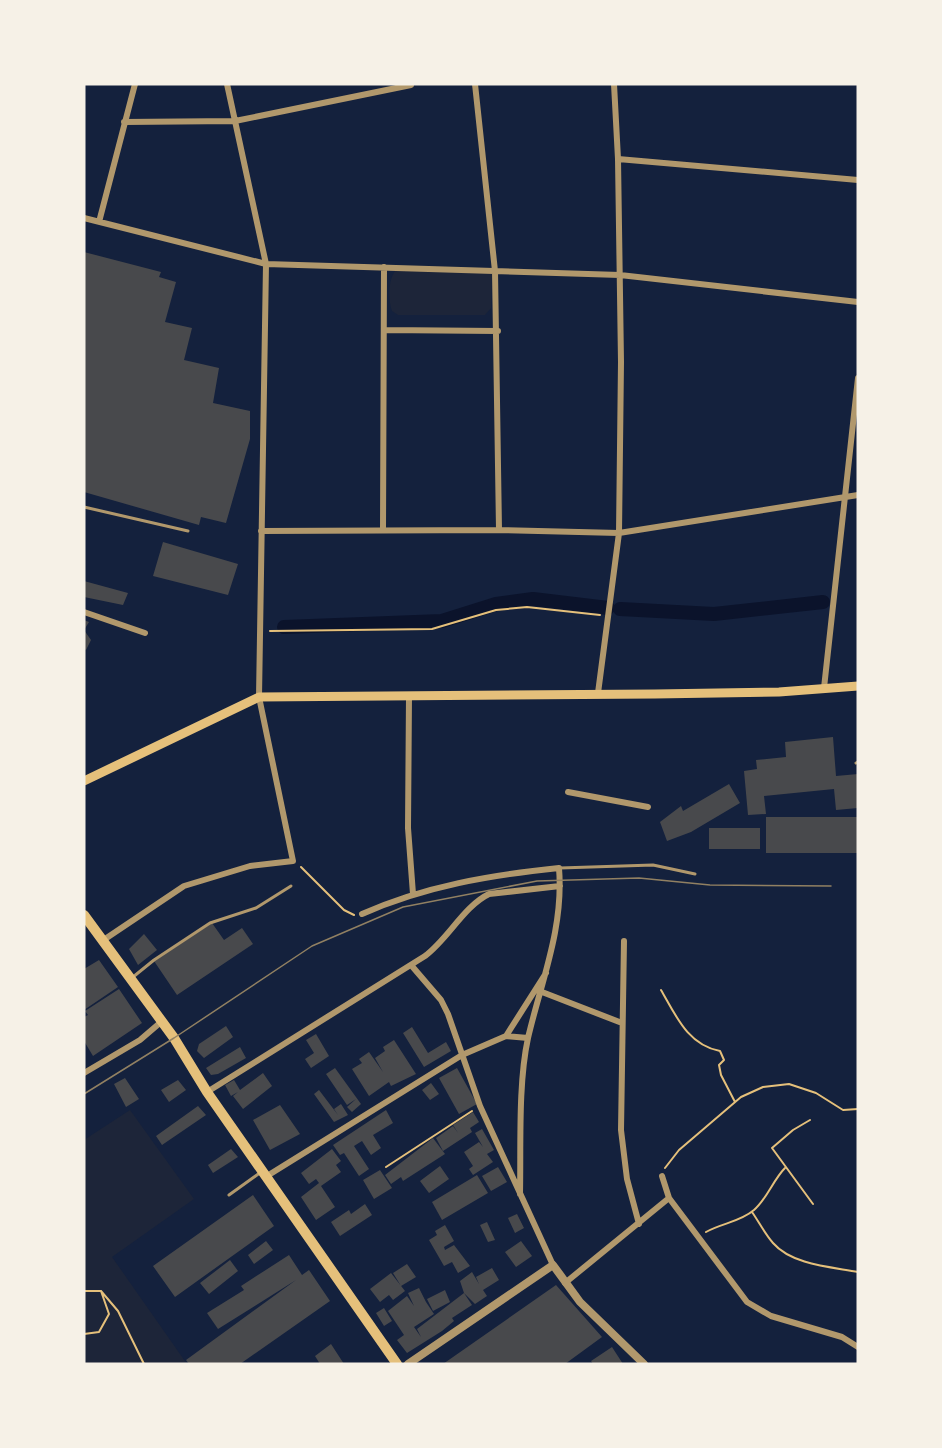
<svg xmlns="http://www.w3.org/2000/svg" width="942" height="1448" font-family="Overpass,sans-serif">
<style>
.green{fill:#1d2539}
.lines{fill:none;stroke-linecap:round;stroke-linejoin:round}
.canal{stroke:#0b132b;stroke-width:14}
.building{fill:#48494c}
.path{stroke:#e5c07b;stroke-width:2}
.service{stroke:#b1986c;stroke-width:3}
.minor{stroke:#b1986c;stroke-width:6}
.tertiary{stroke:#b1986c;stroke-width:8}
.secondary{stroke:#e5c07b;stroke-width:9}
.primary{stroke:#e5c07b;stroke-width:10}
.tram{stroke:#918062;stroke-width:1.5}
</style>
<rect width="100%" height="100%" fill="#14213d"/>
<path class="green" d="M396,270L492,272L491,308L485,315H398L392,311C388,301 388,278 396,270Z
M130,1110L194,1199L112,1257L187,1364H84V1140Z"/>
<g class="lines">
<path class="canal" d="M620,609L714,614L823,602
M284,627L442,621L496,604L533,599L608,608"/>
</g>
<path class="building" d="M84,252L161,272L159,277L176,282L165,322L192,328L184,360L219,368L213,403L250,411V439L226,523L201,517L199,525L84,492Z
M163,542L238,564L228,595L153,576Z
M84,581L128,593L123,605L84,597Z
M84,620L89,622L84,630L91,640L86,650L84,649Z
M833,737L836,776L858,774V808L836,810L834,789L764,796L766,814L748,815L744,771L757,769L756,760L786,757L785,742Z
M729,784L740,803L691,832L667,841L660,822L681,806L683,811Z
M766,817H858V853H766Z
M709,828H760V849H709Z
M212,923L224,940L242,928L253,944L177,995L154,961Z
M144,934L157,950L138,965L129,949Z
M99,960L118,987L84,1010V969Z
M119,989L142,1023L93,1056L84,1041V1017L88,1015L85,1011Z
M226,1026L233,1037L204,1058L197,1051L199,1044Z
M412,1027L428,1053L446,1042L451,1051L424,1067L403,1033Z
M316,1034L329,1056L311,1068L305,1059L314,1053L306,1040Z
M394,1040L416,1074L391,1086L389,1082L369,1096L352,1069L362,1063L359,1059L369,1052L383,1072L375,1058L385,1051L383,1047Z
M240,1047L246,1058L218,1074L211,1075L206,1068Z
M335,1068L361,1104L352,1112L347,1107L356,1099L347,1105L326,1074Z
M457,1068L477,1104L459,1114L439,1078Z
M263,1073L272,1086L243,1109L233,1096L238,1092L231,1096L225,1085L234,1080L240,1090Z
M125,1078L139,1099L126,1107L114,1084Z
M178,1080L186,1090L169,1102L161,1090Z
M431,1083L439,1094L430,1100L422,1090Z
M319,1090L338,1115L334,1109L341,1104L348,1115L334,1122L314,1094Z
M280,1105L300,1134L270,1150L253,1120Z
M198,1106L206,1115L162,1145L156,1136Z
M386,1110L393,1123L373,1135L381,1148L371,1155L362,1141L354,1146L369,1169L359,1176L344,1153L340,1155L333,1145Z
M473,1112L479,1122L470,1128L472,1132L443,1151L436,1138L453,1126L458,1133L453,1125Z
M482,1129L494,1150L487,1154L493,1162L473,1175L469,1169L473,1166L464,1152L479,1142L483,1147L475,1133Z
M433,1138L445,1154L403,1181L401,1177L391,1184L385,1175Z
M231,1149L238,1157L213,1173L208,1165Z
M332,1149L341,1161L336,1165L341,1172L321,1186L335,1207L316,1220L301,1197L319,1183L316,1179L309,1184L301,1173Z
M440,1166L449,1179L429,1193L420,1181Z
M498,1167L507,1182L491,1191L482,1176Z
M380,1170L392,1188L374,1199L363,1180Z
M477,1175L488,1193L442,1220L432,1202Z
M253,1195L274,1226L175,1297L153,1266Z
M365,1204L372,1215L340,1236L331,1222L349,1210L351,1214Z
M517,1214L524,1228L515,1233L508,1218Z
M487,1222L495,1240L488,1242L480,1225Z
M445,1225L454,1241L444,1247L445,1250L454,1245L470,1266L458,1273L452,1262L444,1266L429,1240L437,1235L435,1231Z
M266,1241L273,1250L254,1264L248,1255Z
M521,1241L532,1256L516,1267L505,1252Z
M289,1255L302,1275L309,1270L330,1301L240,1364H189L186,1360L296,1280L218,1329L207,1313L244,1290L241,1286Z
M230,1260L238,1271L209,1294L200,1283Z
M407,1264L416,1277L401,1286L393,1273Z
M492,1268L499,1280L483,1290L487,1296L475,1304L464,1293L472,1305L452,1318L454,1321L442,1331L407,1353L397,1340L404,1335L388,1311L407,1296L414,1306L408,1293L419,1288L426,1302L415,1307L426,1302L434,1314L414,1327L421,1337L417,1329L464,1293L460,1281L472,1272L479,1284L476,1277Z
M391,1273L405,1291L393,1300L389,1295L380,1302L370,1289Z
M556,1285L602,1337L565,1364H443Z
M445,1290L450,1302L433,1311L427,1299Z
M384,1308L392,1321L384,1326L376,1313Z
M331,1344L344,1364H320L315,1356Z
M612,1347L623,1364H593L591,1361Z"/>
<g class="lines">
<path class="path" d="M270,631L432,629L496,610L527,607L600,615
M301,867L344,910L354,915
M661,990C676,1016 688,1045 720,1051L724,1060L719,1065L721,1075L735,1102
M810,1120L793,1130L772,1148L813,1204
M386,1167L472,1111
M665,1168L679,1150L741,1097L763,1087L789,1084L816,1093L843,1110L858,1109
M752,1212C759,1222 765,1234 773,1243C792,1265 832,1267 858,1272
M706,1232C722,1223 740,1222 754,1210C767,1199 773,1180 785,1168
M84,1291H101L109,1314L99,1332L84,1334
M101,1291L118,1311L144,1364"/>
<path class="service" d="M84,507L188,531
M856,763L858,762
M560,868L653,865L695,874
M133,977L154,960L210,923L256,908L291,886
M229,1195L261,1172"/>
<path class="minor" d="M475,84L495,271L499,530
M124,122L235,121L411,85
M618,159L858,180
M84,218L266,264L620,275L858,302
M99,222L135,84
M384,330L498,331
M383,530L384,267
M261,531L499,530L619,533L858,495
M84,612L145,633
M824,688L858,378
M598,693L619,533L621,362L618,159L614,84
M409,696L408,828L413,894
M568,792L648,807
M362,914C425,886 491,875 559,868C564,928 541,982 528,1038C518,1084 521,1146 520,1194
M102,941L184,886L250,866L293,861L259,697L266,264L227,84
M624,941L621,1130L627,1179L639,1224
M411,965L441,1000L448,1014L480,1106L553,1265
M542,992L622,1023
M506,1036L546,973
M84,1073L140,1040L161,1022
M207,1092L425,956C448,939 464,906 489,894L560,886
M267,1176L462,1055L506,1036L528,1038
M662,1176L669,1198L747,1302L771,1316L842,1337L858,1347
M565,1283L669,1198"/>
<path class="tertiary" d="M408,1364L553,1265L580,1302L644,1364"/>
<path class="secondary" d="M84,781L259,697L655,694L779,692L858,686"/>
<path class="primary" d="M84,915L174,1038L207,1092L397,1364"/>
<path class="tram" d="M84,1094L174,1038L312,946L403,907L537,881L639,878L710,885L831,886"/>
</g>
<rect width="942" height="1448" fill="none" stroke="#f6f1e7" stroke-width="171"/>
</svg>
